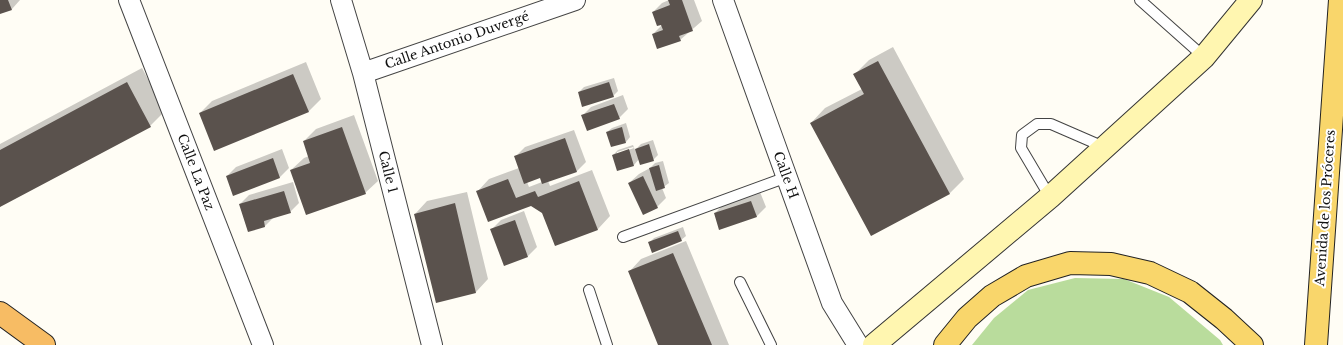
<svg xmlns="http://www.w3.org/2000/svg" width="1343" height="345" font-family="'Libre Baskerville',serif">
<style>
.forest{fill:#b9dc9c}
.shadow{fill:#0003;fill-rule:evenodd}
.building{fill:#5a524d}
.lines{fill:none;stroke-linecap:round;stroke-linejoin:round}
.service-casing{stroke:#444;stroke-width:12}
.minor-casing{stroke:#444;stroke-width:22}
.secondary-casing{stroke:#333;stroke-width:24}
.primary-casing{stroke:#222;stroke-width:24}
.trunk-casing{stroke:#222;stroke-width:24}
.service{stroke:#fff;stroke-width:10}
.minor{stroke:#fff;stroke-width:20}
.secondary{stroke:#fff6b0;stroke-width:22}
.primary{stroke:#f9d66b;stroke-width:22}
.trunk{stroke:#f7bc64;stroke-width:22}
.labels{text-anchor:middle;dominant-baseline:central;stroke-width:4;stroke-linejoin:round;paint-order:stroke}
.street-label{font-size:13px;fill:#111;stroke:#fff}
</style>
<rect width="100%" height="100%" fill="#fffdf5"/>
<path class="forest" d="M1075,278L1124,279L1169,297L1220,340L1223,345H972L994,318L1028,290Z"/>
<path class="shadow" d="M0,0H20L12,9L0,13Z
M669,0H694L702,21L680,40L653,34L664,23L653,12L662,3Z
M893,47L964,179L950,193L872,235L811,123L825,108L862,89L854,75L869,60Z
M306,62L321,99L309,111L200,113L212,101Z
M142,68L165,111L150,126L0,206V144Z
M614,78L618,91L613,96L579,92L584,87Z
M623,95L628,109L619,118L582,116L591,107Z
M354,115L378,181L365,193L291,170L304,158L309,156L304,141L316,129Z
M626,123L630,137L626,142L607,132L612,128Z
M574,130L586,162L577,171L548,181L550,186L592,170L610,216L598,229L555,245L543,212L531,205L477,192L489,179L519,168L515,157L525,147ZM541,177L542,182L529,187L527,182Z
M653,140L658,155L653,160L639,159L634,165L613,155L618,150L633,145L635,150L641,144ZM633,147L634,148L617,154V152Z
M282,149L289,168L280,177L234,194L227,176L236,167Z
M663,161L669,183L662,188L666,198L657,207L629,183L639,174L650,168L655,163Z
M293,182L299,203L290,212L274,217L265,226L248,231L240,204L249,195Z
M467,192L488,279L476,292L436,301L415,214L427,201Z
M760,192L766,207L756,217L715,213L724,204Z
M524,211L537,247L528,256L492,229L501,220Z
M683,227L686,236L681,240L649,243L654,238Z
M686,241L729,345H659L629,272L641,259Z"/>
<path class="building" d="M0,0H8L12,10L0,14Z
M668,0H682L693,31L679,36L681,41L657,49L652,34L663,30L661,25L657,26L652,12L670,5Z
M878,61L950,194L871,236L810,123L864,94L853,74Z
M293,74L309,112L214,151L199,113Z
M127,82L151,127L0,207V150Z
M609,82L614,97L582,107L578,92Z
M614,104L620,119L587,131L581,115Z
M342,127L366,194L306,215L290,170L310,163L303,141Z
M622,127L626,143L611,147L606,132Z
M565,138L577,172L542,184L540,178L524,184L514,156Z
M649,144L654,161L640,165L635,149Z
M629,149L634,166L617,171L612,155Z
M273,158L280,178L233,196L226,176Z
M659,165L665,188L656,191L649,168Z
M643,176L658,208L643,215L628,183Z
M508,179L516,198L535,191L538,197L579,181L598,230L555,246L542,213L531,206L488,222L476,191Z
M284,191L291,213L264,221L265,227L248,232L239,204Z
M751,201L757,217L719,230L714,213Z
M455,203L476,293L436,303L414,214Z
M515,220L528,257L504,266L490,229Z
M678,231L682,241L652,253L648,242Z
M673,253L712,345H658L628,271Z"/>
<g class="lines">
<defs>
<path id="service" d="M1140,0L1204,57
M1050,197L1021,148L1022,135L1037,124H1051L1104,147
M623,237L787,177
M740,282L771,345
M589,290L607,345"/>
<path id="minor" d="M129,0L263,345
M341,0L363,73L432,345
M723,0L832,303L858,345
M363,73L575,0"/>
<path id="secondary" d="M874,345L1050,197L1204,57L1251,0"/>
<path id="primary" d="M945,345L967,318L992,296L1026,276L1070,263L1111,264L1150,273L1190,292L1224,319L1252,345
M1316,345L1340,0"/>
<path id="trunk" d="M0,313L44,345"/>
</defs>
<use href="#service" class="service-casing"/>
<use href="#minor" class="minor-casing"/>
<use href="#secondary" class="secondary-casing"/>
<use href="#primary" class="primary-casing"/>
<use href="#trunk" class="trunk-casing"/>
<use href="#service" class="service"/>
<use href="#minor" class="minor"/>
<use href="#secondary" class="secondary"/>
<use href="#primary" class="primary"/>
<use href="#trunk" class="trunk"/>
</g>
<g class="labels">
<g class="street-label">
<text transform="translate(457 40) rotate(-19)">Calle Antonio Duvergé</text>
<text transform="translate(196 172) rotate(69)">Calle La Paz</text>
<text transform="translate(388 172) rotate(76)">Calle 1</text>
<text transform="translate(786 175) rotate(70)">Calle H</text>
<text transform="translate(1325 208) rotate(-86)">Avenida de los Próceres</text>
</g>
</g>
</svg>
